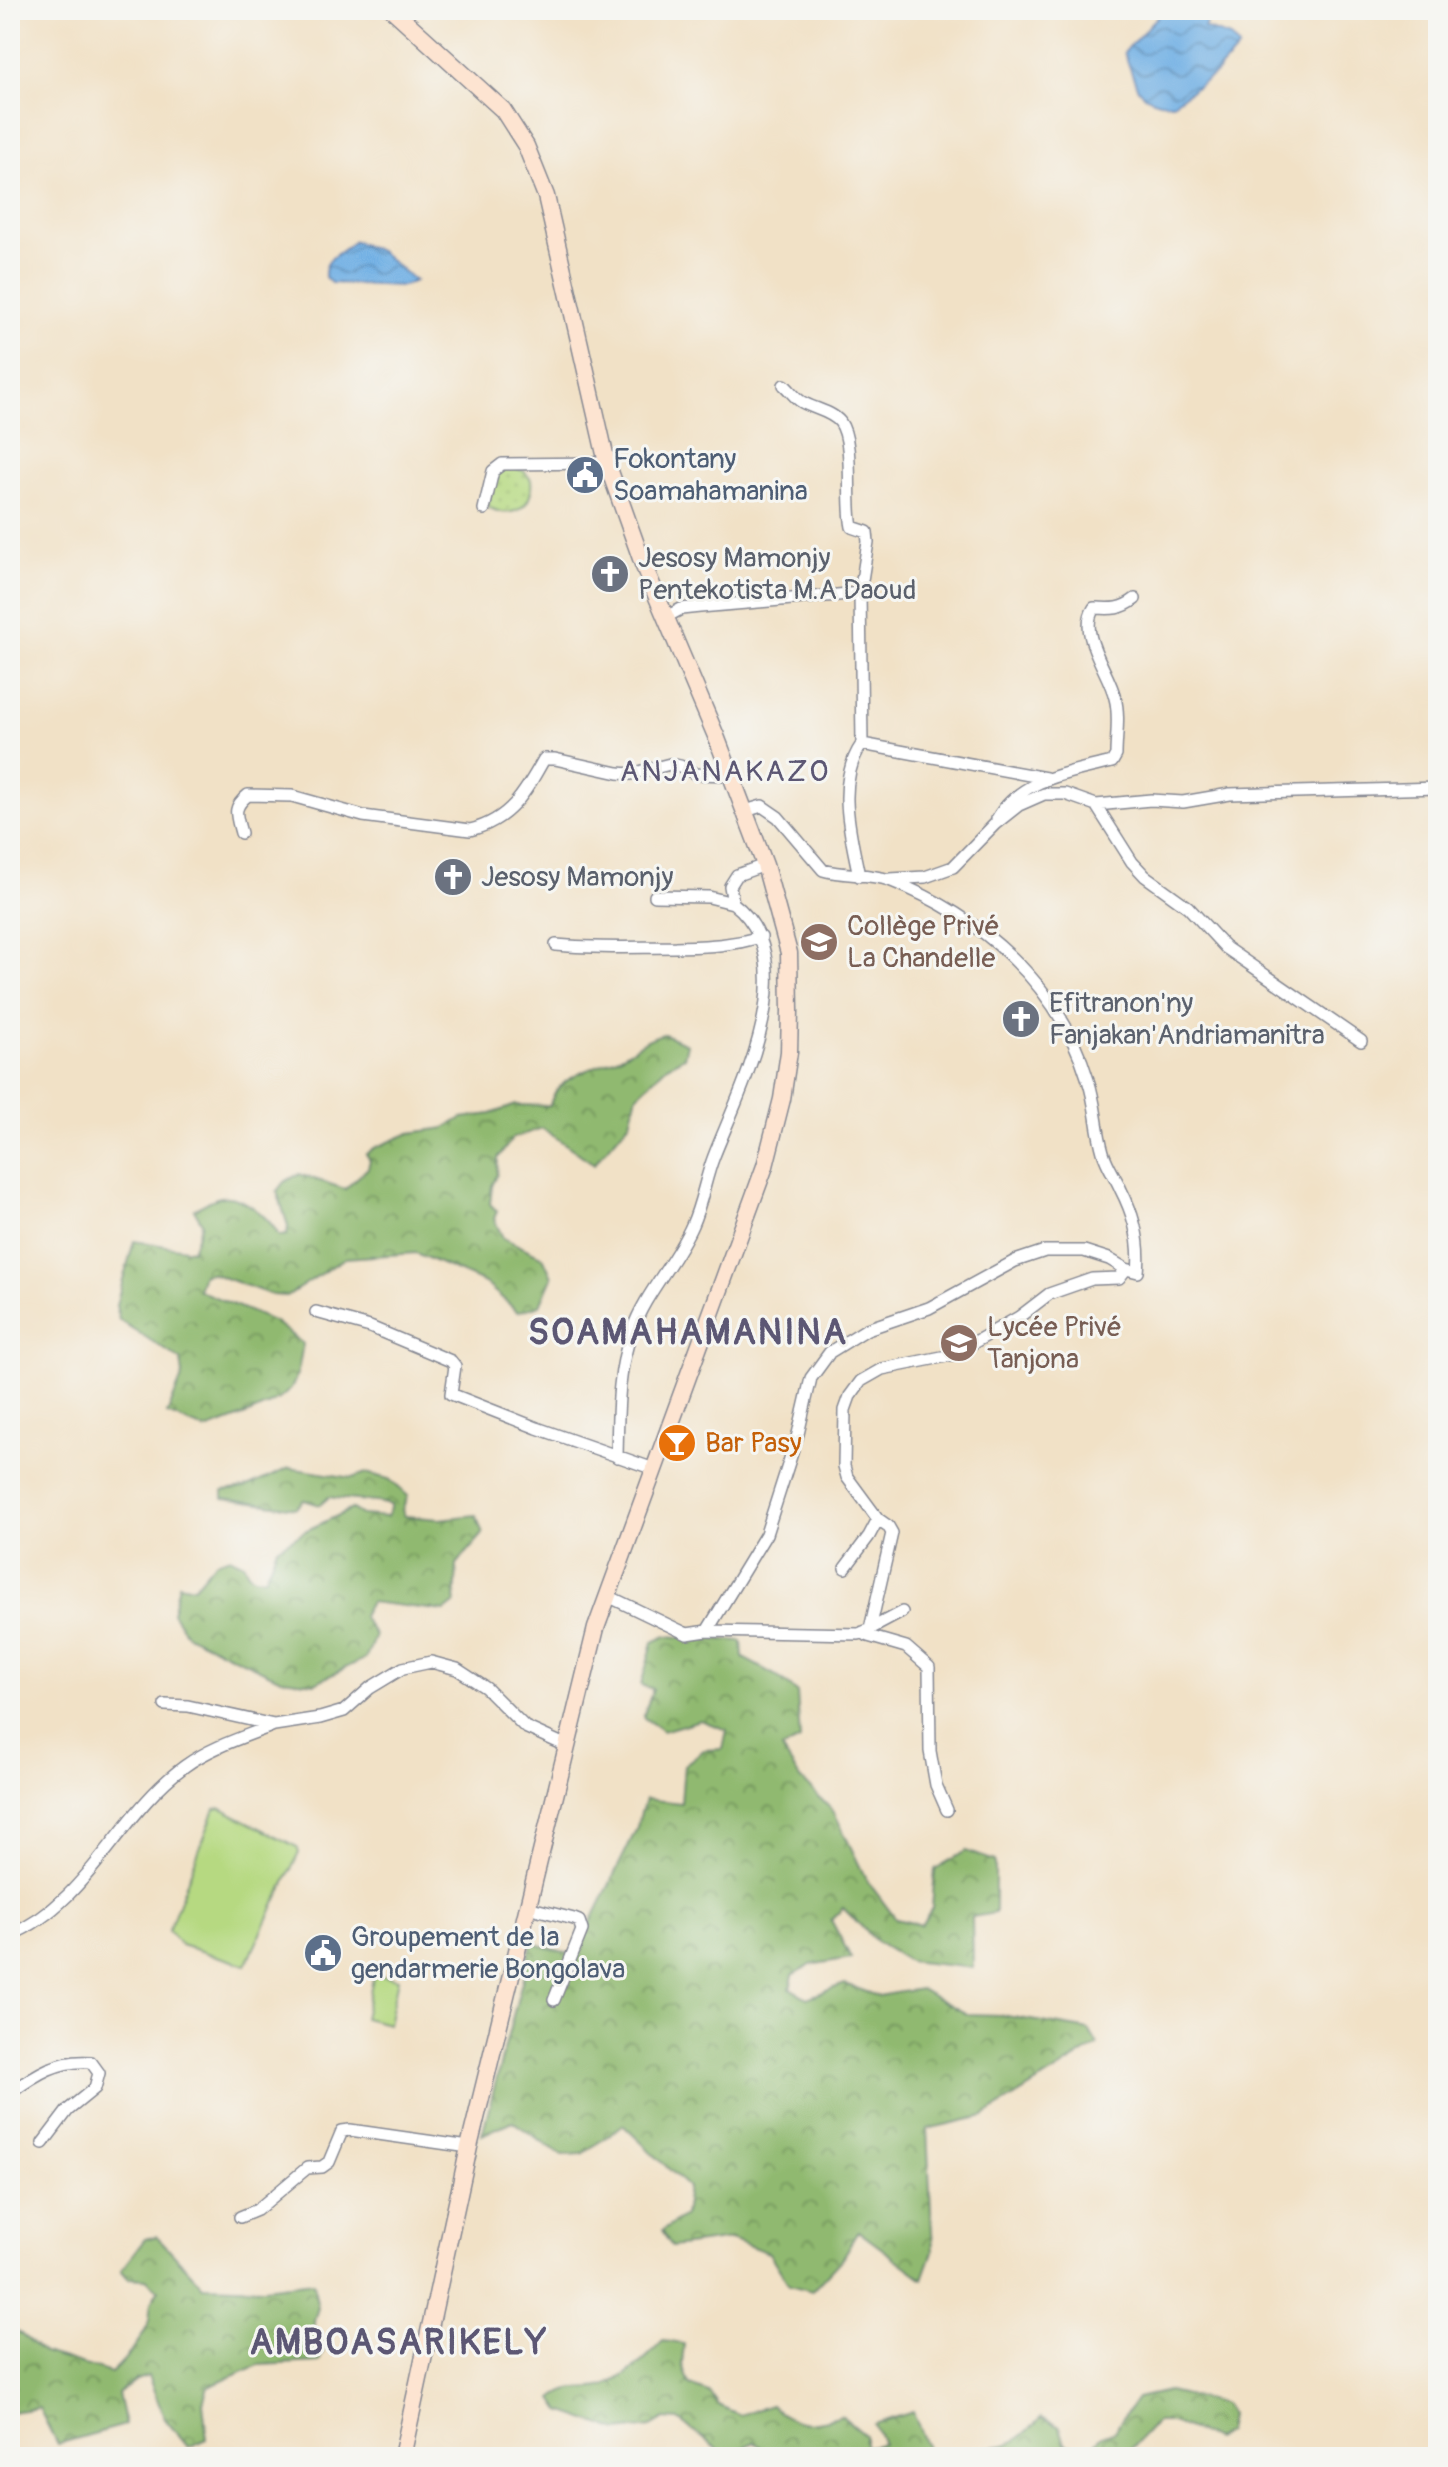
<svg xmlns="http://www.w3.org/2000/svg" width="1448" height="2467" font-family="Pangolin,sans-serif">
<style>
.grass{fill:url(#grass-dots);stroke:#688470;stroke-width:2}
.forest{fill:url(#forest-crowns);stroke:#567466;stroke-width:2}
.pitch{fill:#b6d981;stroke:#688470;stroke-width:2}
.water{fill:url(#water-waves);stroke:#4670a1;stroke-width:2}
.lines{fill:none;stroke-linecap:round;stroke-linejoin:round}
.street-casing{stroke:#868892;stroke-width:14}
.secondary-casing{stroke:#868892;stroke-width:19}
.street{stroke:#fff;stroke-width:11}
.secondary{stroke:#fde4d1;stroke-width:16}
.labels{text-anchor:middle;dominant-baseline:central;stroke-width:6;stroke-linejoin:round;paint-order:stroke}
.service-label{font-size:28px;fill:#4e5e75;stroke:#f6f6f2;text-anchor:start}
.worship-label{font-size:28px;fill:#5b616d;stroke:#f6f6f2;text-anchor:start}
.education-label{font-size:28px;fill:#785e54;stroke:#f6f6f2;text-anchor:start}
.food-label{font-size:28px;fill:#c56008;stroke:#f6f6f2;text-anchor:start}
.neighbourhood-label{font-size:30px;letter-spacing:2px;fill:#5c5774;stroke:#f6f6f2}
.district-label{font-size:36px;font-weight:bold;letter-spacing:2px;fill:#5c5774;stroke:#f6f6f2}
</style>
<defs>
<pattern id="grass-dots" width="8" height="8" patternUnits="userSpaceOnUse" patternTransform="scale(2)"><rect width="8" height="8" fill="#b6d981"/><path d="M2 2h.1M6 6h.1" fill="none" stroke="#9cbb72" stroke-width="1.8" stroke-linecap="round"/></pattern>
<pattern id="forest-crowns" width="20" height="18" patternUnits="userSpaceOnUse" patternTransform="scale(2)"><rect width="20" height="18" fill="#90b96f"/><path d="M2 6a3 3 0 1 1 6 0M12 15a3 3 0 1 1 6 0" fill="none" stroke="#75975e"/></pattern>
<pattern id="water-waves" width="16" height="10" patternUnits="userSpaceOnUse" patternTransform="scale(2)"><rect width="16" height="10" fill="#72b0e4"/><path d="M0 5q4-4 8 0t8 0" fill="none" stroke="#5d90bc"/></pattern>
</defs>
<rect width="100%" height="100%" fill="#f6f6f2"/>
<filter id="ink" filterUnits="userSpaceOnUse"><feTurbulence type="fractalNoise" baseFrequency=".0125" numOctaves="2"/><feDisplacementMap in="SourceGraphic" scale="16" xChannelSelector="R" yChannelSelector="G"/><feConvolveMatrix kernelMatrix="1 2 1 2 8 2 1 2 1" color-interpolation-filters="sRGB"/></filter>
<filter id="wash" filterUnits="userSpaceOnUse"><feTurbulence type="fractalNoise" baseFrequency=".006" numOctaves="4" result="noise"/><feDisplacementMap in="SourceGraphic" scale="32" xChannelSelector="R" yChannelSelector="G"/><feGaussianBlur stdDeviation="1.8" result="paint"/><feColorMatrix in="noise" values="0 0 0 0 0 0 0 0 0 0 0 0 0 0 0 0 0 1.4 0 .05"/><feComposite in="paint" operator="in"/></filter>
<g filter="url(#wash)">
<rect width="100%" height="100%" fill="#f1e1c6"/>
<path class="grass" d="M511,467L524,471L531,480C534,508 512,520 488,507C492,489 491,471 511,467Z"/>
<path class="forest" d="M664,1034L687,1044L684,1057L667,1066L637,1095L630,1122L594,1164L542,1128L513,1138L498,1158L497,1175L492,1186L490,1204L497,1211L494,1219L503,1238L543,1257L552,1277L540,1305L518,1312L485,1283L416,1253L345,1258L287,1296L272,1295L211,1273L203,1274L198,1290L275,1322L303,1344C300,1358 299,1376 291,1388C279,1405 226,1423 206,1430L167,1414L183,1375L181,1360L119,1320L116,1305L134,1241L192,1250L202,1223L194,1209C202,1206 210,1200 217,1198C240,1191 270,1218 279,1236L287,1235L288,1226L277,1191L284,1182L299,1174L345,1189L368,1168L370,1160L366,1154L374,1148L410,1133L445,1128L462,1118L491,1114L516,1105L550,1106C555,1076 595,1068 619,1057C636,1049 646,1037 664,1034Z
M289,1468L352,1478L366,1473L389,1479L408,1496L402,1510L405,1516L439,1519L476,1515L483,1534L457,1564L455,1603L445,1611L370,1602L362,1616L375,1635L366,1658L315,1683L281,1679L187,1635L172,1613L179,1584L194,1587L215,1562L230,1557L244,1564C248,1576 253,1579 265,1577L277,1548L305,1531L352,1509L362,1515L387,1517L391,1505C370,1499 350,1501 329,1497L320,1505L304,1500L296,1508L223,1498V1491L245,1488Z
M666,1636L742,1641L743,1658L775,1675L797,1692L800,1740L782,1749L800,1778L834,1812L866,1879L896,1919L921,1925L932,1908L935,1869L966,1851L995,1861V1913L972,1917L973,1968L908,1961L877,1942L843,1908L831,1920L851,1958L810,1965L793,1975L790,1988L807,1998L845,1984L878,1996L920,1989L967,2014L1001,2015L1089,2030L1098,2045L984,2116L927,2129L933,2251L923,2279L858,2231L840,2261L812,2291L789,2285L769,2253L731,2239L672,2247L662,2231L684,2216L688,2187L623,2125L582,2154L562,2155L512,2121L482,2135L532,1943L575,1955L636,1830L645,1799L681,1803L684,1765L704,1750L723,1749L727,1730L700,1720L663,1731L643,1717L653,1689L641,1685L653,1642Z
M157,2236L203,2286L264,2288L313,2282L318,2308L314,2320L315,2337L325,2346L319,2362L259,2365L208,2386L203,2403L207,2439L188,2447L165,2419L148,2376L136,2380L118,2394L125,2425L57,2444L39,2408L10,2412V2325L44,2353L111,2373C125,2360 139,2344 147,2326C154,2310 144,2308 159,2290L146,2279L128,2278L121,2270L145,2239Z
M663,2341L684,2344L682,2364L689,2385L709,2392L718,2405L740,2415L771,2405C797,2428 810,2425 842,2416L865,2435V2447L883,2444L874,2424L913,2412L928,2450L926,2457H775L754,2442L734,2453L719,2450L679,2420L665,2419L651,2427L619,2431L561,2411L553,2399C574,2382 587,2393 607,2385C628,2376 648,2357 663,2341Z
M1168,2391L1224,2404L1230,2415L1227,2432L1214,2439L1172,2422H1156L1129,2451L1102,2457H963C980,2444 986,2450 1005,2445C1019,2441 1031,2428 1041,2418L1060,2427L1065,2444L1085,2453L1102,2436L1113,2432L1137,2398Z"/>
<path class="pitch" d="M221,1808L297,1847L299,1853L246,1965L181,1945L168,1931L215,1809Z
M374,1974L398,1979L388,2024L364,2018Z"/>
<path class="water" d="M1164,10H1199L1207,20L1204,28L1230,37L1239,48L1215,74L1173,103L1159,102L1144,96L1137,87L1124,52Z
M354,241L379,251L415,281L403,286L331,283L325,277C324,255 341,255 354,241Z"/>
</g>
<g filter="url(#ink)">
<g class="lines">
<defs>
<path id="street" d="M784,385C790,390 795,398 802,402C814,409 831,411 840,422C855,442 846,501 852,527L867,532L868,542L860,593L862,744C835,782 851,835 859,876
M484,509L493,471L502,464L607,463
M666,617L681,609L700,607L860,593
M862,744L1046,778
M1096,805L1132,862L1145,876L1188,907L1226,948L1361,1041
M997,819C1019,779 1071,772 1112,762L1116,755C1116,737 1120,715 1115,698C1109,671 1077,634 1094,608C1111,609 1121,610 1135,599
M241,833C236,814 232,808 248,795L292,796L363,816L470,830C510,820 525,793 544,759H555L618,773L631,774L670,764L680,766L696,774L731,775
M890,879L925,877L953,867L995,824L1019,805L1044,794H1065L1096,805L1151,800L1183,802L1230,794L1438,788
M655,896L709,897L733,903
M556,945C596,949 634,947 675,947C707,946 729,946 761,937
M316,1312L370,1327L451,1361L455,1366L451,1394L537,1428L654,1469
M617,1457C618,1415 617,1371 632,1331C645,1293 676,1262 692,1225C702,1203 705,1179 714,1156C741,1087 808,961 733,903L730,886L737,875L765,865
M845,1568L869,1536L878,1519L847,1477L844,1466L845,1410L850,1396L861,1381L882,1369L952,1355L1019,1317L1049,1294L1092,1279L1119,1278L1126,1269
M608,1596L687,1634L707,1631L859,1634L870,1629L892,1533L888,1526L878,1519
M870,1629L902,1612
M707,1631L766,1534L798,1434L811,1378L830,1352L867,1329L929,1308L1015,1261L1045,1251H1084L1109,1259L1126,1269L1138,1272C1141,1243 1134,1215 1121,1190C1115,1176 1107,1166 1103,1152C1096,1128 1096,1103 1088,1080C1059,984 981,916 889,880C869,873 844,876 823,870L778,817L762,806L745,811
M863,1632L868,1636L906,1647L929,1667L930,1751L936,1785L947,1810
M165,1705L188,1706L274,1725L320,1718L344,1711L370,1688L403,1668L431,1662L457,1669L486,1688L525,1727L567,1746
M527,1907L574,1919L579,1921L582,1930L554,2000
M10,1935C88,1903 119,1813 185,1766C211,1747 244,1737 274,1725
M10,2093C36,2074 59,2059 91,2062L99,2073L95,2088L68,2110L43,2143
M240,2217L257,2210L307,2168L322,2167L329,2162L342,2131L350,2130L469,2147"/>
<path id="secondary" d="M393,10L503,110L526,146L546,196L607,463L643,564L716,736L765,865L789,953L790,1011L789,1052L782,1099L765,1166L596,1628L469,2147L402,2457"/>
</defs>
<use href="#street" class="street-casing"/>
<use href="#secondary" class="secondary-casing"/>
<use href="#street" class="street"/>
<use href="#secondary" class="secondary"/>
</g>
</g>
<defs>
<symbol id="civic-disc" viewBox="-11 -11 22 22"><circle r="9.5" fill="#5c6f8a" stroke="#f6f6f2"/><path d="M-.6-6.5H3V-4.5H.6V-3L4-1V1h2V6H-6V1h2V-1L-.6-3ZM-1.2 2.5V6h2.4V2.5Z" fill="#fff"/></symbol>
<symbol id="church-disc" viewBox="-11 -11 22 22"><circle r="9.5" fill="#6b7280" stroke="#f6f6f2"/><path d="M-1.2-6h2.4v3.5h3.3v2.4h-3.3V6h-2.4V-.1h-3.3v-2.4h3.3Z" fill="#fff"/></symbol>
<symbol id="school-disc" viewBox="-11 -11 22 22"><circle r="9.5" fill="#8d6e63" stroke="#f6f6f2"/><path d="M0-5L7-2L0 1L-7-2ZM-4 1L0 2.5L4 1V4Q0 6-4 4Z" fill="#fff"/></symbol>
<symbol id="bar-disc" viewBox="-11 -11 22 22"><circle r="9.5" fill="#e8710a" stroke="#f6f6f2"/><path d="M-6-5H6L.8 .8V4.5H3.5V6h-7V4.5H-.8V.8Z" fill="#fff"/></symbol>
</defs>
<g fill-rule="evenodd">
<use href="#civic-disc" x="563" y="453" width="44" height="44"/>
<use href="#church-disc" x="588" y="552" width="44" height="44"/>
<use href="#church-disc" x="431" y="855" width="44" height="44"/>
<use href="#school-disc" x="797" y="920" width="44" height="44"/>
<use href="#church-disc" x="999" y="997" width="44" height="44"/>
<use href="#school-disc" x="937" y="1321" width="44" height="44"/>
<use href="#bar-disc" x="655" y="1421" width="44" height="44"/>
<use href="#civic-disc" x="301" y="1931" width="44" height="44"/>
</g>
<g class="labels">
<g class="service-label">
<text x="613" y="459">Fokontany<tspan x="613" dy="32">Soamahamanina</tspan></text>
<text x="351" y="1937">Groupement de la<tspan x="351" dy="32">gendarmerie Bongolava</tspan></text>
</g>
<g class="worship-label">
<text x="638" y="558">Jesosy Mamonjy<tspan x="638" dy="32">Pentekotista M.A Daoud</tspan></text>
<text x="481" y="877">Jesosy Mamonjy</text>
<text x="1049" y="1003">Efitranon'ny<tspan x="1049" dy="32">Fanjakan'Andriamanitra</tspan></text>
</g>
<g class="education-label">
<text x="847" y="926">Collège Privé<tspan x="847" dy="32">La Chandelle</tspan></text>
<text x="987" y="1327">Lycée Privé<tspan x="987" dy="32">Tanjona</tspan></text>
</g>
<g class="food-label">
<text x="705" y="1443">Bar Pasy</text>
</g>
<g class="neighbourhood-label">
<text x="725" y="771">ANJANAKAZO</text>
</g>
<g class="district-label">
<text x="688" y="1332">SOAMAHAMANINA</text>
<text x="399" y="2342">AMBOASARIKELY</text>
</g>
</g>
<rect width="1448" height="2467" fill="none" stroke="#f6f6f2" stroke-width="40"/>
</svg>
